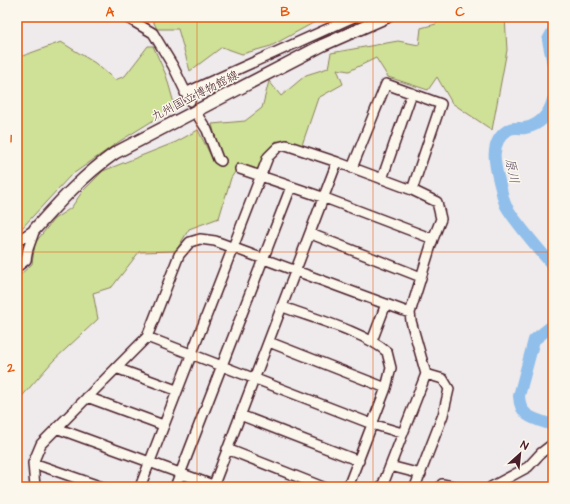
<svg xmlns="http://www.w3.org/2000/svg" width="570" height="504" font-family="'Architects Daughter','Klee One',sans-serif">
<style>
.green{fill:#cee196;stroke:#8c8060}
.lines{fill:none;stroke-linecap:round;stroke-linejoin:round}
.river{stroke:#90bfeb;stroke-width:12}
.minor-casing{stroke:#4a1f2b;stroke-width:12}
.major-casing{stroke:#4a1f2b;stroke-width:14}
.minor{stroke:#fbf7ec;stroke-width:9}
.major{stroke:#fbf7ec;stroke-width:11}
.grid{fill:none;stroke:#e8590c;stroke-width:1;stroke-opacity:0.55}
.labels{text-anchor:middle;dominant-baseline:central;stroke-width:3;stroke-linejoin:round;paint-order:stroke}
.street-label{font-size:12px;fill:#4a1f2b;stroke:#fbf7ec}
.water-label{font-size:13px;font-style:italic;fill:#5f4f65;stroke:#fbf7ec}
.neatline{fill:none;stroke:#e8590c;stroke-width:1.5}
.grid-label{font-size:13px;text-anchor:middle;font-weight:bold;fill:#e8590c}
</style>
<rect width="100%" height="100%" fill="#efeaeb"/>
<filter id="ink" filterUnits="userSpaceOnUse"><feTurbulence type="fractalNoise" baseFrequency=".025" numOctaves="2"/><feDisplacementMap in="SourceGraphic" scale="8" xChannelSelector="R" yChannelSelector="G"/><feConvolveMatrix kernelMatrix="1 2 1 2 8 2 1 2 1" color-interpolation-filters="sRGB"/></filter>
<g filter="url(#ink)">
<path class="green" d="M151,17H324L271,46L242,54L222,47L190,71L178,29H157Z
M440,17H505L507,50L492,130L452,103L437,77L428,90L388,77L376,58L349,71L337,69L343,84L318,98L302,145L276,141L257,172L241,163L231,178L219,218L189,229L176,251L139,252L112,287L93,293L98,319L53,361L17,402V281L21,274L32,264L35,243L54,219L71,208L82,192L103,171L176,142L198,130L213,160L221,162L212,124L245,121L262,108L269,81L281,96L306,75L328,68L331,53L398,41L419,45L421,28L436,24Z
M61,42L95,63L115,80L125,76L148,46H153L166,75L175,107L120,141L70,176L21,229L17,225V58Z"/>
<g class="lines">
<path class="river" d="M553,31L548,40L553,64
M553,100C549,114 541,125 525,128C519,129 513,126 508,130C488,143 495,166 500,185C502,192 503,200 506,206C517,225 539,249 553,266
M553,325L534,340L519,396C520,418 535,419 553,425"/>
<defs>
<path id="minor" d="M126,17L153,33L173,66L190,101
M185,93L354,17
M198,116L207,130L218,159L221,161
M352,168L386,84L441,104L412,190
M240,169L325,198L433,239
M382,179L412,93
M311,234L421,277
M17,241L34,230
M17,267L26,260L28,249L35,229
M283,307C312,318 365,332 387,352L391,368L386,388L348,487
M147,337L372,424L402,433
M372,341L386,304
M269,342L386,388
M116,368L176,390
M87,397L163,425
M240,415L359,461
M56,428L218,487
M227,449L323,487
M33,463L102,487
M390,466L421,474
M442,484L457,487
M35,487L33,463L41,444L147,337L179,255L190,242L200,239L215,241L410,313
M140,487L268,157L278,147L286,145L337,162
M175,487L291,187
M213,487L337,162L412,190L437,202L441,219L433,239L410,313L411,321L426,374L382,487
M415,487L443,415L449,389L443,379L426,374
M491,487L528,467L541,453L550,446L553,447"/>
<path id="major" d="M35,229C60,201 84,175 115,153L323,45L387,17"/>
</defs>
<use href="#minor" class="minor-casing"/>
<use href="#major" class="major-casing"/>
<use href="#minor" class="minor"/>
<use href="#major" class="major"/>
</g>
</g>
<path class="grid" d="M197,17V487M373,17V487M17,252H553"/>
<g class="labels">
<g class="street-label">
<text transform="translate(195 96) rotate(-27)">九州国立博物館線</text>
</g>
<g class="water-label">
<text transform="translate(512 171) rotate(78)">原川</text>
</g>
</g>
<rect width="570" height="504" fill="none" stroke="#fbf7ec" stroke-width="44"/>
<g transform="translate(520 454) rotate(27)" stroke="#fbf7ec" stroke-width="3" paint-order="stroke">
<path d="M0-3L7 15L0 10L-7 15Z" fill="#4a1f2b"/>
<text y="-6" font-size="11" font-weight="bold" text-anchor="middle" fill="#4a1f2b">N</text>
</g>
<rect x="22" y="22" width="526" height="460" class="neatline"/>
<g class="grid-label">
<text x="110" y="16">A</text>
<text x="285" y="16">B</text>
<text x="460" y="16">C</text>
<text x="11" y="142">1</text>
<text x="11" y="372">2</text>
</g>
</svg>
